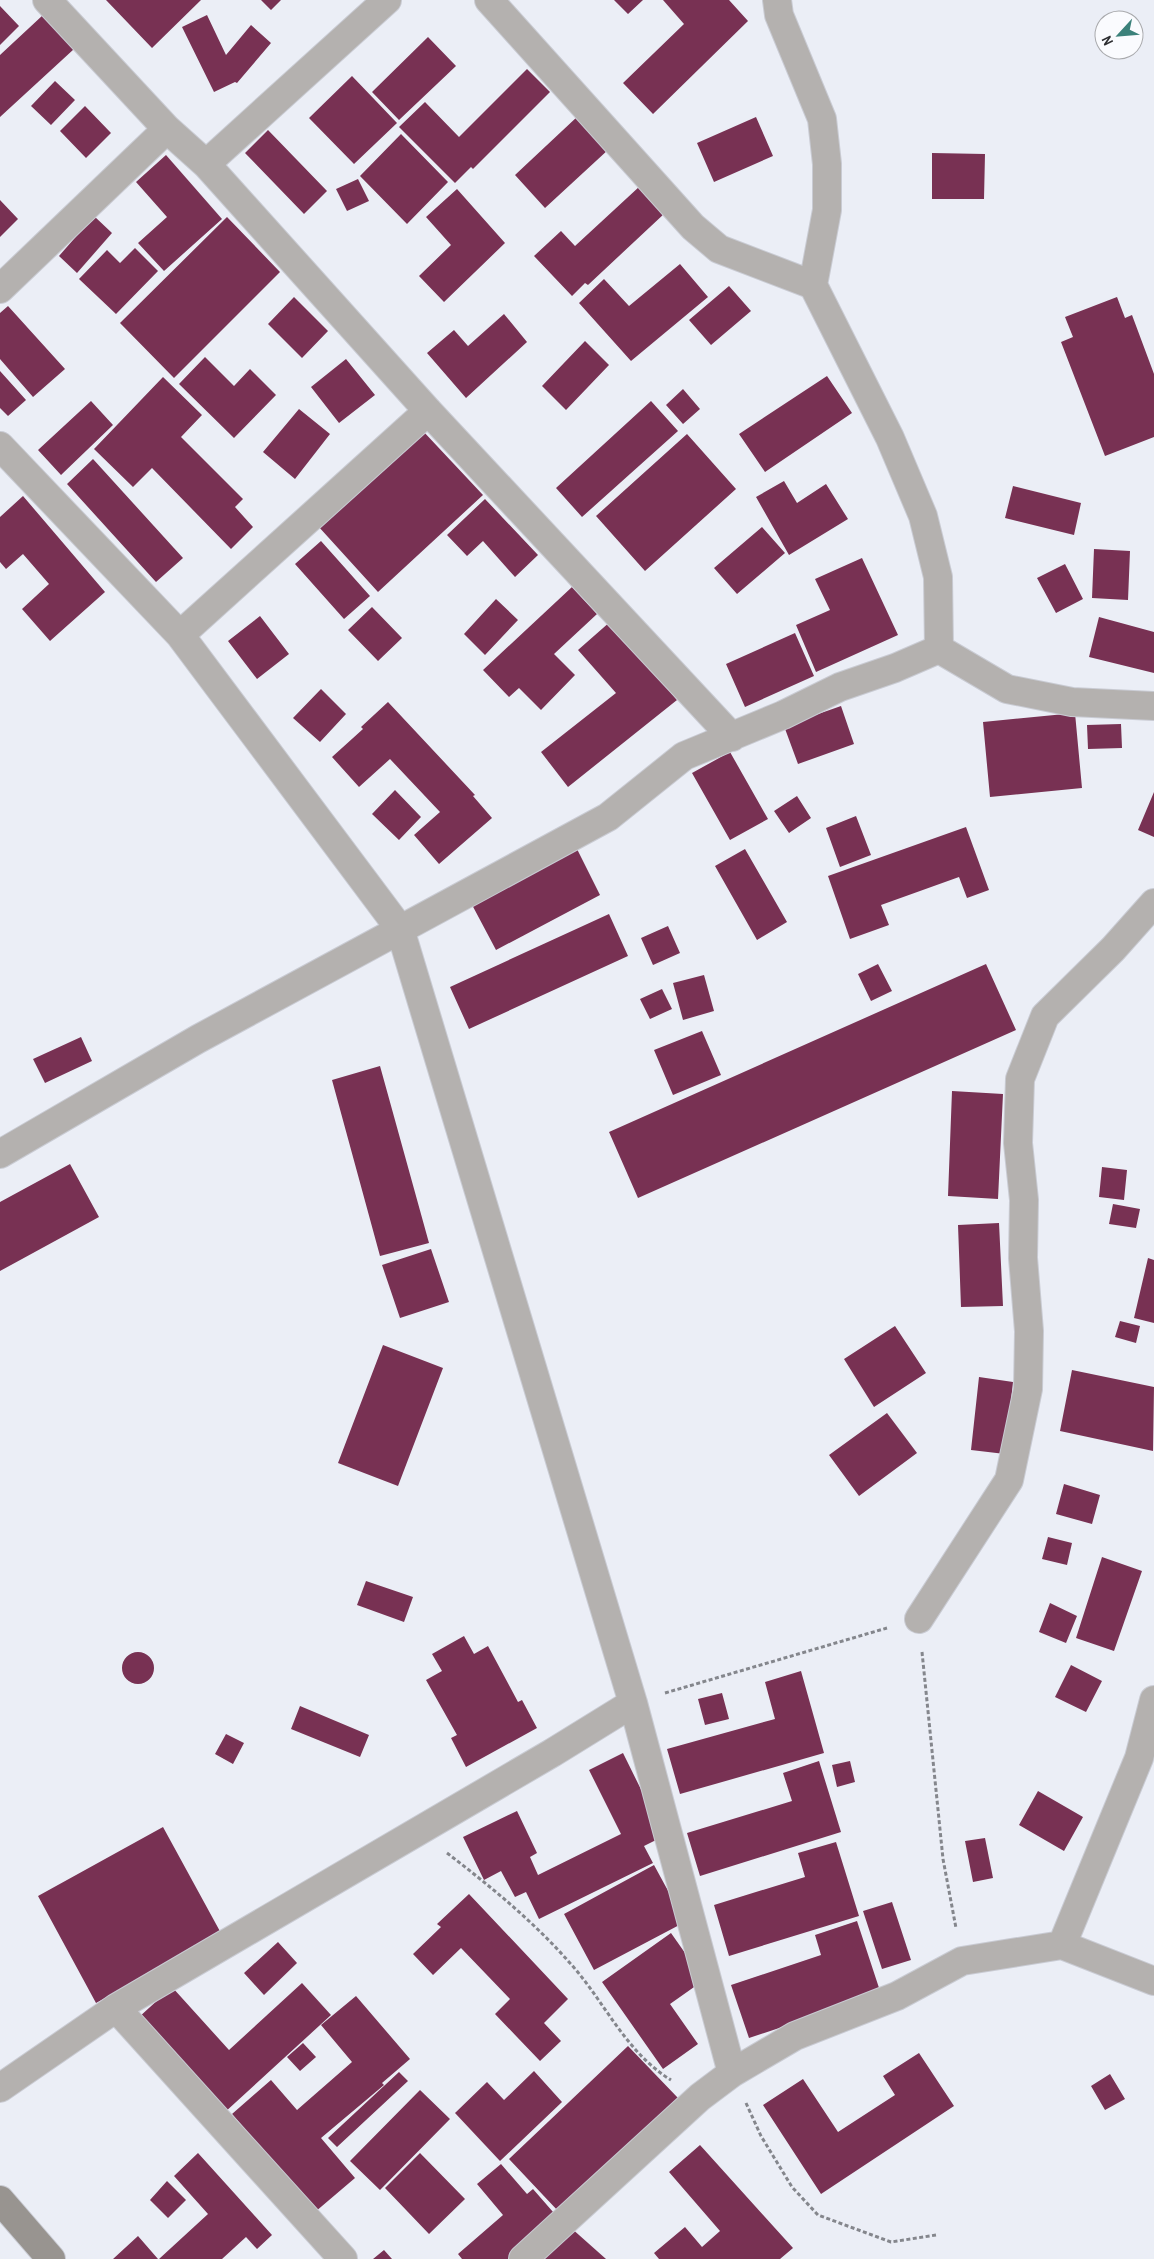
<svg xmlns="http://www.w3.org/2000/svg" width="1154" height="2259" font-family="'Archivo Narrow',sans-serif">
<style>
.building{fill:#783153}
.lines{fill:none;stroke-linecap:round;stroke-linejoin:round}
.street-casing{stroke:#c9cbd3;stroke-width:30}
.secondary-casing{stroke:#c9cbd3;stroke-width:30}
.path{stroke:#84868c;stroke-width:3;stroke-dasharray:4 2.5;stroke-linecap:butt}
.street{stroke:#b4b1af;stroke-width:28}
.secondary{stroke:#989490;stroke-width:28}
</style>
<rect width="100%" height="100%" fill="#ebeef6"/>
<path class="building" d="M106,0H201L152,48Z
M261,0H281L271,10Z
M614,0H643L628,14Z
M663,0H729L748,21L653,114L623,83L684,24Z
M0,6L19,26L0,45Z
M43,15L74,49L0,117V55Z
M207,15L226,55L251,25L271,43L237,83L235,82L214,92L182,27Z
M428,37L456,66L399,120L372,92Z
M527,69L550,92L473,169L471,167L455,183L399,127L425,102L459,137Z
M352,76L397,123L354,164L309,118Z
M55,81L75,100L51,125L31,106Z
M85,106L111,133L86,158L60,131Z
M578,116L609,149L545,208L515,175Z
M756,117L773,156L714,182L697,143Z
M268,130L327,191L304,214L245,153Z
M401,134L448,182L407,224L360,176Z
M932,153L985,154L984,199H932Z
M166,155L222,219L164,271L138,243L167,217L136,182Z
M358,179L369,201L347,211L336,189Z
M640,186L665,213L588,285L585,283L572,296L534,256L561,231L575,246Z
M457,189L505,243L444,302L419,276L451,245L426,217Z
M0,200L18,219L0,237Z
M94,216L112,233L77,273L59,256Z
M227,217L280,272L174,378L120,323Z
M135,248L158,271L116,314L79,279L107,250L120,263Z
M680,264L708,297L631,361L579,303L604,279L629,306Z
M729,286L751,311L711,345L689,320Z
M294,297L328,331L302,358L268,324Z
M1117,297L1125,318L1132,315L1154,374V437L1105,456L1061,342L1073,337L1065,317Z
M8,306L65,369L33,397L0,359V313Z
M504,314L527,342L466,398L427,353L454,330L468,346Z
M585,341L609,365L566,410L542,386Z
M205,357L234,386L250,369L276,395L234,438L179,384Z
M346,359L375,395L339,423L311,387Z
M0,371L26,400L8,416L0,408Z
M827,376L852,413L765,472L739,434Z
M163,377L202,415L181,437L243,499L235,507L253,527L231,549L152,468L133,487L94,449Z
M683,389L700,409L683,424L666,405Z
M91,401L113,425L61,475L38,450Z
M651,401L678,431L582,517L556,488Z
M299,409L330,434L295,479L263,452Z
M422,430L483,495L378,592L318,526Z
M687,434L736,489L645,571L596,516Z
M93,459L183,558L156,582L67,484Z
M784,481L797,503L826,484L848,519L789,555L756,497Z
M1013,486L1081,503L1074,535L1005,518Z
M23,496L105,592L50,641L22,609L49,584L23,554L6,569L0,562V517Z
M485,499L538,555L515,577L483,541L467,556L447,535Z
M762,527L785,553L737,594L714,568Z
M321,541L370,596L344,619L295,564Z
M1094,549L1130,551L1128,600L1092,598Z
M862,558L898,635L816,672L796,625L830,610L815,579Z
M1065,564L1083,599L1056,613L1037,578Z
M572,587L597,614L554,654L575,675L541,710L519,688L509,697L483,670Z
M496,599L518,620L485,655L464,634Z
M372,607L402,638L378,661L348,630Z
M260,616L289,654L257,679L228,641Z
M1099,617L1154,632V673L1089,657Z
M611,621L677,700L568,787L541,752L616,693L578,650Z
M795,633L814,676L745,707L726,664Z
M321,689L346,714L320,742L293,718Z
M388,702L475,795L473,796L492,818L439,864L414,835L440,812L390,759L359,787L332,757L363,729L361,727Z
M841,706L854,744L798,764L784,726Z
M1075,713L1082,788L990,797L983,722Z
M1121,724L1122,748L1088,749L1087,725Z
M730,752L768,819L730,840L692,773Z
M395,790L421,817L399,840L372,814Z
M1154,792V837L1138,830Z
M797,796L811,818L789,833L774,811Z
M856,816L871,855L840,867L826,828Z
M966,827L989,890L967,898L959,877L881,905L889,925L850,939L828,876Z
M575,845L600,895L496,950L470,901Z
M745,849L787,922L757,940L715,866Z
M609,914L628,956L469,1029L450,987Z
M668,926L680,953L653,965L641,938Z
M878,964L892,991L871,1001L858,974Z
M986,964L1016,1030L638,1198L609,1132Z
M704,975L714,1011L683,1020L673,983Z
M662,989L672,1009L650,1019L640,999Z
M702,1031L721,1075L673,1095L654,1050Z
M81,1037L92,1061L45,1083L33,1059Z
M380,1066L429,1243L380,1256L332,1080Z
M952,1091L1003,1094L998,1199L948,1196Z
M70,1164L99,1217L0,1271V1202Z
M1102,1167L1127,1170L1124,1200L1099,1197Z
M1113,1204L1140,1209L1136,1228L1109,1224Z
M999,1223L1003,1306L961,1307L958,1225Z
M431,1249L449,1302L400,1318L382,1265Z
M1148,1258L1154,1260V1323L1134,1318Z
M1120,1321L1140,1326L1136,1343L1115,1337Z
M895,1326L926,1373L874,1407L844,1359Z
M383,1345L443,1368L398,1486L338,1463Z
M1072,1370L1154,1387L1153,1451L1060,1431Z
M979,1377L1013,1382L1005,1454L971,1450Z
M887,1413L917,1453L859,1496L829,1455Z
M1064,1484L1100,1495L1092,1524L1056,1514Z
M1048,1537L1072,1543L1067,1565L1042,1559Z
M1102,1557L1142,1571L1114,1651L1076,1638Z
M366,1581L413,1597L404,1622L357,1605Z
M1050,1603L1077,1616L1066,1643L1039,1632Z
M464,1636L474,1654L488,1646L518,1702L522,1700L537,1728L466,1767L451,1738L457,1735L426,1680L442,1671L432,1654Z
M122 1668a16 16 0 1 1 32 0a16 16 0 1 1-32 0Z
M1071,1665L1102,1681L1086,1712L1055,1697Z
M801,1671L824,1753L680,1794L667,1749L775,1719L765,1682Z
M722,1693L729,1719L705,1725L698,1699Z
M300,1706L369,1735L360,1757L291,1729Z
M226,1734L244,1743L233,1764L215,1754Z
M623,1753L664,1836L644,1846L653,1863L539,1919L526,1892L515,1897L501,1871L484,1880L463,1837L517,1811L537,1853L530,1857L538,1875L621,1834L589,1770Z
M819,1761L841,1832L700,1876L687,1833L792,1801L783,1773Z
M850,1761L855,1782L837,1787L832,1765Z
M1038,1791L1083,1817L1064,1851L1019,1825Z
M163,1827L222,1935L96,2003L38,1896Z
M985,1838L993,1878L973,1882L965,1841Z
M836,1842L859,1916L729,1956L714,1905L805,1877L798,1853Z
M654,1865L685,1922L594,1970L564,1914Z
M469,1894L568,1999L544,2023L561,2041L540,2061L495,2014L510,1999L461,1948L433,1975L413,1954L441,1927L437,1924Z
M892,1902L911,1960L882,1969L863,1911Z
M857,1921L881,1994L749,2038L731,1985L821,1955L815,1935Z
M671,1933L704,1980L670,2004L698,2044L663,2069L602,1982Z
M278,1942L297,1963L264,1995L244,1973Z
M302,1983L331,2015L224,2113L138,2018L172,1987L229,2050Z
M356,1996L410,2059L382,2083L384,2085L321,2138L355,2178L315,2212L232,2114L271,2080L297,2110L352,2062L321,2025Z
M303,2043L316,2057L300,2071L287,2057Z
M628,2046L678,2098L559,2212L509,2159Z
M919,2053L954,2106L821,2194L763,2105L803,2079L838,2132L895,2095L883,2076Z
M534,2071L562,2102L500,2161L455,2113L487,2082L504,2100Z
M399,2072L408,2081L337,2147L328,2138Z
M1110,2074L1125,2099L1105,2110L1091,2086Z
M420,2090L450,2119L380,2190L350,2161Z
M700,2145L793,2248L780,2259H659L654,2253L685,2227L702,2247L720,2231L669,2172Z
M198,2153L272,2235L257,2249L246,2237L222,2259H159L208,2214L174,2176Z
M420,2153L465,2199L429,2234L385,2188Z
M501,2164L527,2194L533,2189L560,2220L515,2259H462L458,2254L503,2215L477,2184Z
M167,2181L186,2200L168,2218L150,2200Z
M570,2227L606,2259H542Z
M138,2236L158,2259H113Z
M384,2250L392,2259H373Z"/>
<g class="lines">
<defs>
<path id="street" d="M47,0L167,129L206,164L428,411L732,737
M489,0L693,227L719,249L813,285
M777,0L779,15L822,119L827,164V210L813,285L890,438L923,516L938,577L939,649
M206,164L387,0
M0,289L167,129
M0,446L180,635L400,929L633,1703L732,2073
M180,635L428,411
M0,1154L198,1039L608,817L684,756L783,715L840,687L895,668L939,649L1007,689L1072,702L1154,706
M919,1619L1009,1480L1028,1389L1029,1331L1023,1258L1024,1200L1018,1143L1020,1079L1045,1016L1113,949L1154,903
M1062,1945L1139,1758L1154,1700
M116,2008L343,2259
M0,2088L116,2008L552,1753L633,1703
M523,2259L700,2097L732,2073L795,2036L897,1996L962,1961L1062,1945L1154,1981"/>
<path id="secondary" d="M0,2200L51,2259"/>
</defs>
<use href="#street" class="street-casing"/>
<use href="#secondary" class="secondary-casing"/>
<path class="path" d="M922,1652L943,1859L956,1928
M665,1693L887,1628
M447,1853C490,1886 533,1921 569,1962C604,2000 625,2052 671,2080
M746,2103L761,2136L792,2187L818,2215L891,2242L936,2235"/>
<use href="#street" class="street"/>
<use href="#secondary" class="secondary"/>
</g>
<g transform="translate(1119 35) rotate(244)"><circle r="24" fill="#fafbfe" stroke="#a8a9ac"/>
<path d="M0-4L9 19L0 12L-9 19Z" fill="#3b817a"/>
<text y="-8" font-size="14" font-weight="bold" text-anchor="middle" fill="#2d2e31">N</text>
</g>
</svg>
